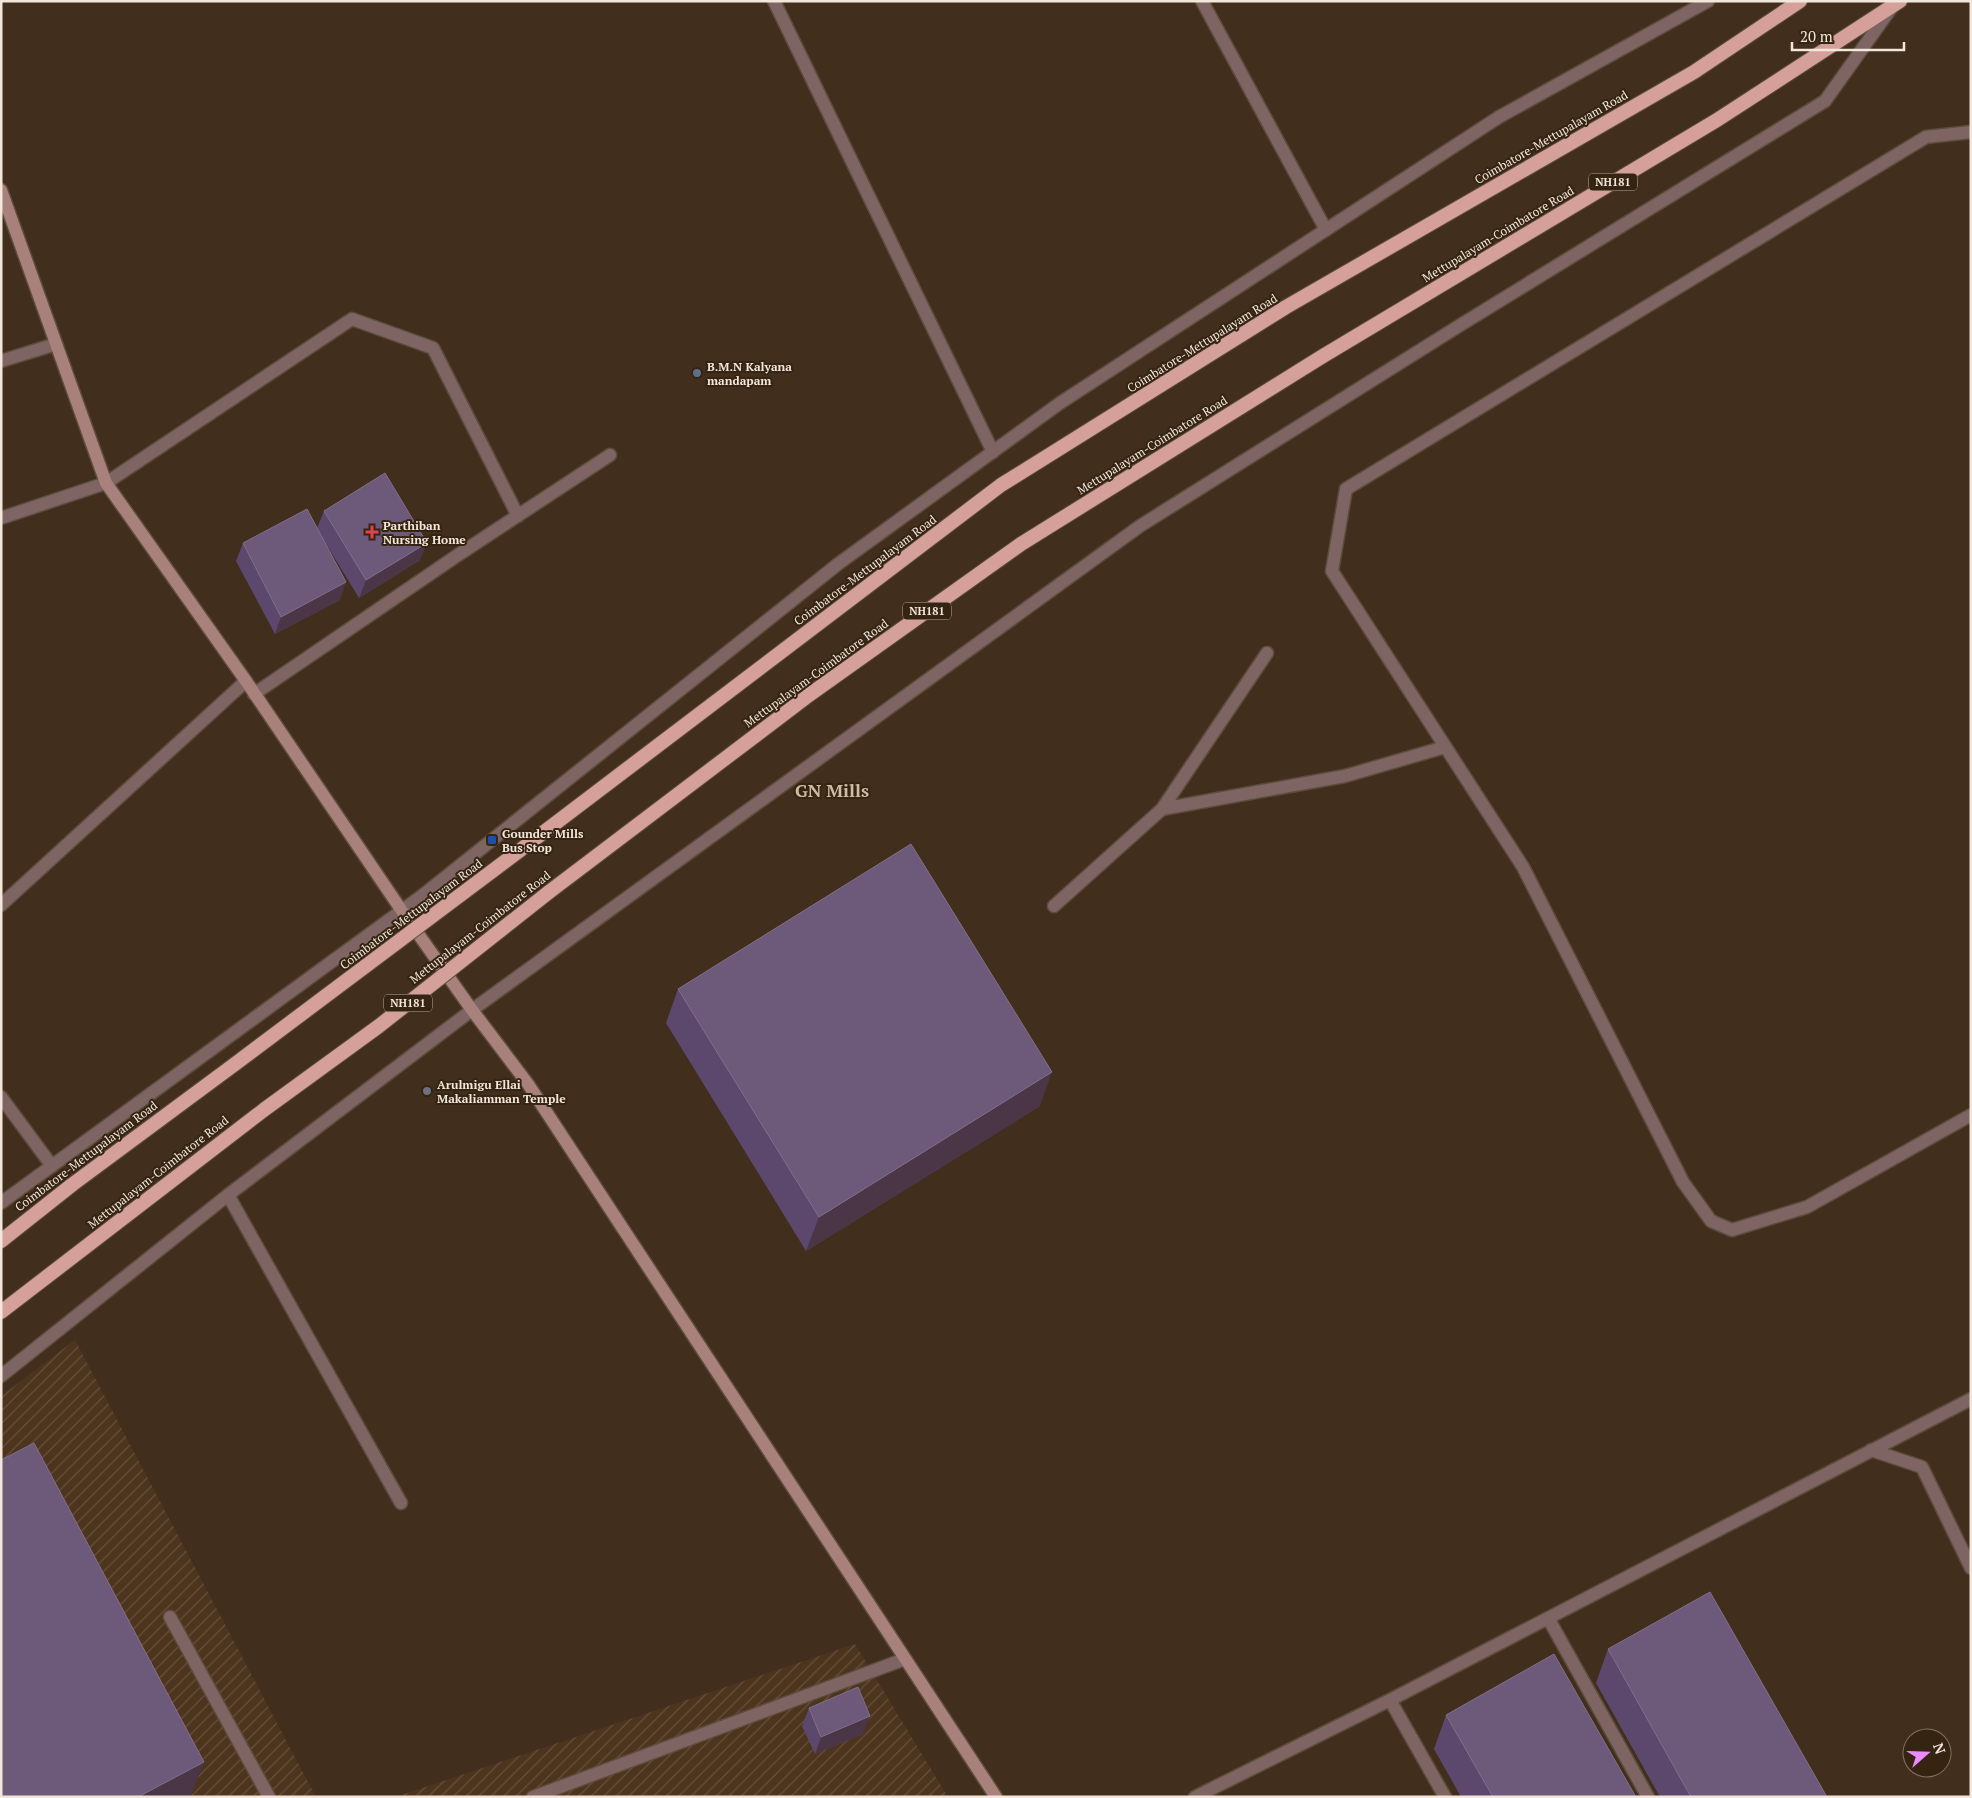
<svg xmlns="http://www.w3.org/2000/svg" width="1972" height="1798" font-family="'PT Serif',serif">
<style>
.industrial{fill:url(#industrial-furrows)}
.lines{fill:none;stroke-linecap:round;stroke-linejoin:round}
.minor-casing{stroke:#5d4c3c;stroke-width:15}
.tertiary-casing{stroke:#5d4c3c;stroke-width:15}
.secondary-casing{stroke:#5d4c3c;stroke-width:15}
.trunk-casing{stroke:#5d4c3c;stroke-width:16}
.minor{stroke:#7e6563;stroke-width:12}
.tertiary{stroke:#7e6563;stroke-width:12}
.secondary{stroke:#a8817d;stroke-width:12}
.trunk{stroke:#d6a09a;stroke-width:14}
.trunk-bridge-casing{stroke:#5d4c3c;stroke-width:16;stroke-linecap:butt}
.trunk-bridge{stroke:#d6a09a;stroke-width:14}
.wall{fill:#5d486d}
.shaded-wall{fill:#4b3648}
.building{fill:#6d5979;stroke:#826f89}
.service-dot{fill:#5c6f8a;stroke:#362413;stroke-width:2}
.health-dot{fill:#e0444e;stroke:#362413;stroke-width:2}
.transit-dot{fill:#1a4fb4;stroke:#362413;stroke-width:2}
.worship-dot{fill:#6b7280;stroke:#362413;stroke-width:2}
.labels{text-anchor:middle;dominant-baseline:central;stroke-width:4;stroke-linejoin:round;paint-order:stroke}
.shield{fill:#362413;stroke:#baaca0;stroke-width:1}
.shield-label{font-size:11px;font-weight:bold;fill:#f3e7dc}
.street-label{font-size:12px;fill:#f3e7dc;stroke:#362413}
.poi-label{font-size:12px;font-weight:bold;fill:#f3e7dc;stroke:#362413;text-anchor:start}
.district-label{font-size:18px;font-weight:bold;fill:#d1baa4;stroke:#362413}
</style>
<defs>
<pattern id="industrial-furrows" width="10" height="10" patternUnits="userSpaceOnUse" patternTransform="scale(1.25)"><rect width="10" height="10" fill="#4c341d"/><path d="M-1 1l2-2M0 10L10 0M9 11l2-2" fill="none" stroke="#66513d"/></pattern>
</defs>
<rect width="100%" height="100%" fill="#412e1d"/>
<path class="industrial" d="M75,1340L316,1797H1V1396Z
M855,1644L948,1797H395Z"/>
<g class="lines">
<defs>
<path id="minor" d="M774,1L993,452
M1202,1L1326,230
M1971,132L1926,137L1346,489L1332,571L1523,867L1683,1182L1711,1221L1732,1230L1807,1207L1971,1115
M1,361L56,344
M1,518L106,483L352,319L433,348L518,516
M254,694L455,557L610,455
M1162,809L1345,776L1445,747
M1,905L246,681
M1054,906L1162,809L1267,653
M1,1097L52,1166
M228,1195L401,1503
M1871,1450L1922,1467L1971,1568
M170,1617L269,1797
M1548,1618L1648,1797
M1390,1700L1445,1797
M533,1797L905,1659
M1195,1797L1390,1700L1971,1399"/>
<path id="tertiary" d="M1,1203L423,895L838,564L1060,403L1499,117L1708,1
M1,1376L228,1195L472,1010L1140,526L1462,324L1825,101L1892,7"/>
<path id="secondary" d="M1,190L106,483L246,681L402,911L472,1010L528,1084L996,1797"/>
<path id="trunk" d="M519,851L1001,485L1286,307L1694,72L1800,1
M549,892L809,695L1021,544L1323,356L1717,120L1900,1
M1,1241L73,1184L235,1064
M1,1312L265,1109"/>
</defs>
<use href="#minor" class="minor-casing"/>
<use href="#tertiary" class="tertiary-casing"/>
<use href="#secondary" class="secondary-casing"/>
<use href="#trunk" class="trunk-casing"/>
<use href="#minor" class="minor"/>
<use href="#tertiary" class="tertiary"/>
<use href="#secondary" class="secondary"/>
<use href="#trunk" class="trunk"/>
<defs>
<path id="trunk-bridge" d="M235,1064L519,851
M265,1109L379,1026L549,892"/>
</defs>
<use href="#trunk-bridge" class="trunk-bridge-casing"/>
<use href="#trunk-bridge" class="trunk-bridge"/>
</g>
<path class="wall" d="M324,511L420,560L359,598L320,534L340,600L275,634L236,561L243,543L317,528Z
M678,989L1040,1106L806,1251L666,1023Z
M1608,1649L1827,1797H1660L1596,1683Z
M809,1708L863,1734L815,1754L802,1726Z
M1446,1715L1636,1797H1461L1434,1749Z"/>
<path class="shaded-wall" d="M427,543L420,560L359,598L366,580Z
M346,582L340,600L275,634L281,617Z
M1052,1072L1040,1106L806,1251L819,1217Z
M870,1716L863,1734L815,1754L821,1737Z
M204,1762L191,1796L190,1797H138Z"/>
<path class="building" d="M385,473L427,543L366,580L324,511Z
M307,509L346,582L281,617L243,543Z
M911,844L1052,1072L819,1217L678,989Z
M34,1443L204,1762L138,1797H1V1460Z
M1710,1592L1827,1797H1691L1608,1649Z
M1554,1654L1636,1797H1493L1446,1715Z
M858,1687L870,1716L821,1737L809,1708Z"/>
<circle class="service-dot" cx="697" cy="373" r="5"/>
<path class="health-dot" d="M369.5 524.5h5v5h5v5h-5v5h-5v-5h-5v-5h5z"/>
<rect class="transit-dot" x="487" y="835" width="10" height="10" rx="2.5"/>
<circle class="worship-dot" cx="427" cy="1091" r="5"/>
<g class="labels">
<g class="shield">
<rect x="1589" y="173.5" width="48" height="17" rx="4"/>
<rect x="903" y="602.5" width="48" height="17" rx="4"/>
<rect x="384" y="994.5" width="48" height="17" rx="4"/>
</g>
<g class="shield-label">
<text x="1613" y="182">NH181</text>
<text x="927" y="611">NH181</text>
<text x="408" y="1003">NH181</text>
</g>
<g class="street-label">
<text transform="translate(1551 137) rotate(-30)">Coimbatore-Mettupalayam Road</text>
<text transform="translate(1498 234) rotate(-31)">Mettupalayam-Coimbatore Road</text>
<text transform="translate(1202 343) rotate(-32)">Coimbatore-Mettupalayam Road</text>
<text transform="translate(1152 445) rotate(-32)">Mettupalayam-Coimbatore Road</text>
<text transform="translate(865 570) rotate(-37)">Coimbatore-Mettupalayam Road</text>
<text transform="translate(816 673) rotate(-36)">Mettupalayam-Coimbatore Road</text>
<text transform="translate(411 914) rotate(-37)">Coimbatore-Mettupalayam Road</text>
<text transform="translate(480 927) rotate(-38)">Mettupalayam-Coimbatore Road</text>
<text transform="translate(86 1156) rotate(-37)">Coimbatore-Mettupalayam Road</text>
<text transform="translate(158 1172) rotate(-38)">Mettupalayam-Coimbatore Road</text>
</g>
<g class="poi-label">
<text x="707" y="366">B.M.N Kalyana<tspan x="707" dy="14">mandapam</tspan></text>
<text x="383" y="525">Parthiban<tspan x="383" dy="14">Nursing Home</tspan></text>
<text x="502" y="833">Gounder Mills<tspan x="502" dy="14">Bus Stop</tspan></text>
<text x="437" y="1084">Arulmigu Ellai<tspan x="437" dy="14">Makaliamman Temple</tspan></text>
</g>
<g class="district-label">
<text x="832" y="790">GN Mills</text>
</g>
</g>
<rect width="1972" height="1798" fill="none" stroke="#f3e7dc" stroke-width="5"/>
<g transform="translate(1927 1753) rotate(70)"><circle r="24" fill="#362413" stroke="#827263"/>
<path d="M0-4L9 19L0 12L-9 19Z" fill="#ea8dfc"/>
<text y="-8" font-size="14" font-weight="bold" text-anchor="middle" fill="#f3e7dc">N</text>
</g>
<path d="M1792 42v8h112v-8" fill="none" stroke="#f3e7dc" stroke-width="2.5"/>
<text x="1800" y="42" font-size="15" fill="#f3e7dc" stroke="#362413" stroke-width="4" paint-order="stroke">20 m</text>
</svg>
